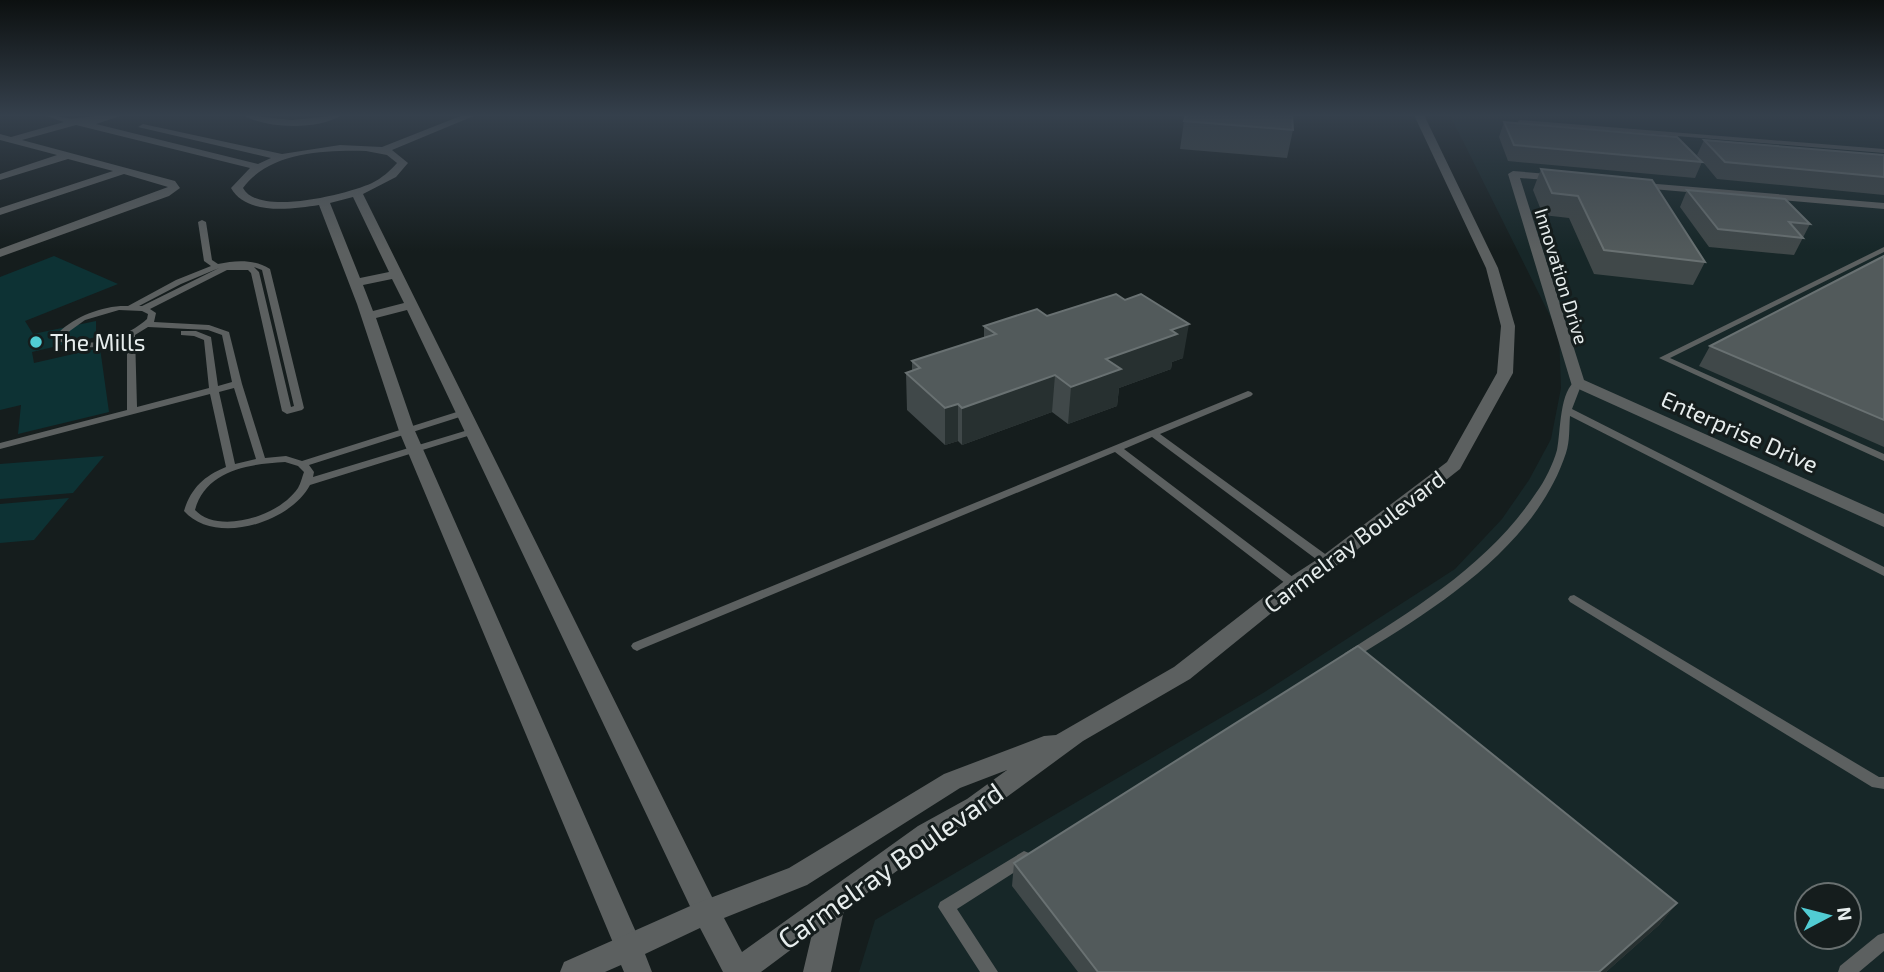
<svg xmlns="http://www.w3.org/2000/svg" width="1884" height="972" font-family="'Exo 2',sans-serif">
<style>
.built{fill:#172728;fill-rule:evenodd}
.green{fill:#0d3234}
.lines{fill:none;stroke-linecap:round;stroke-linejoin:round}
.service{fill:#5c6060;fill-rule:evenodd}
.minor{fill:#5c6060;fill-rule:evenodd}
.tertiary{fill:#5c6060;fill-rule:evenodd}
.wall{fill:#404849}
.shaded-wall{fill:#273030}
.building{fill:#525a5b;stroke:#697172;stroke-width:2}
.poi-dot{fill:#51ccd3;stroke:#151d1d;stroke-width:2.5}
.labels{text-anchor:middle;dominant-baseline:central;stroke-width:6;stroke-linejoin:round;paint-order:stroke}
.far-street-label{font-size:19px;fill:#e7eded;stroke:#151d1d}
.poi-label{font-size:23px;fill:#e7eded;stroke:#151d1d;text-anchor:start}
.street-label{font-size:23px;fill:#e7eded;stroke:#151d1d}
.near-street-label{font-size:28px;fill:#e7eded;stroke:#151d1d}
</style>
<rect width="100%" height="100%" fill="#151d1d"/>
<path class="built" d="M1450,115H1884V972H859L875,920L1263,693L1455,569L1502,519L1529,480L1551,439L1561,388L1559,334ZM1807,895H1849V937H1807Z"/>
<path class="green" d="M54,256L118,284L25,321L33,334L96,321V337L32,352L34,363L100,348L109,412L18,434L21,405L0,410V277Z
M104,456L73,493L0,499V464Z
M69,498L34,540L0,543V504Z"/>
<g class="lines">
<path class="service" d="M1520,120L1884,149V153L1518,123V121Z
M202,220L206,222L212,260L218,264C236,260 254,259 270,269L304,408L302,410L287,414L282,411L251,273L248,270H227L150,309L156,313L154,322L209,325L229,332L242,384L265,458L286,456L302,461L463,410L468,413L466,415L309,465L314,472L313,477L468,430H474L476,432L474,434L310,485C290,523 215,546 184,511C191,488 204,476 226,467L210,394L0,449V443L127,410V339C104,347 81,352 59,341V332C76,316 104,305 128,306L176,280L211,266L204,261L198,222ZM254,267L262,270L294,406L291,407L259,272ZM219,268L142,306H139L181,284ZM119,310L142,311L148,314L147,319C127,337 92,350 66,338L67,333L85,320ZM148,327L208,330L222,335L232,382L218,386L211,337L196,331H181V335L194,336L204,340L209,388L137,407L135,335ZM234,388L256,459L235,464L219,392ZM285,462L298,466L304,472C302,477 301,483 298,488C281,513 237,528 209,519C203,517 199,514 195,510C206,470 249,464 285,462Z
M1884,247V252L1670,358L1884,454V461L1659,358Z
M1577,380L1582,383L1572,409L1884,567V576L1570,416C1569,428 1570,441 1566,453C1535,548 1433,610 1353,659L1349,661L1345,659L1343,656L1345,653C1416,608 1489,564 1536,493C1545,481 1553,464 1557,450C1561,431 1559,390 1577,380Z
M1248,391L1251,392L1253,394L1251,396L1160,434L1332,559L1334,562L1332,565H1324L1152,437L1124,449L1298,581L1300,584L1298,587H1290L1115,452L641,649L637,651L633,649L631,646L633,643Z
M1574,595L1879,777H1884V789L1872,787L1570,602L1568,599L1570,596Z
M1024,851L1029,853L1032,858L1029,863L957,909L998,972H980L938,907L940,902Z
M1884,933V951L1859,972H1838L1840,966L1878,935Z"/>
<path class="minor" d="M43,115C55,114 67,120 78,118C95,116 105,115 123,115L96,124L258,164L271,158L138,127L143,124L282,154L340,145L382,147L463,115H476L392,150L408,163L396,177L363,194L715,903L719,912L715,921L706,925L697,921L407,310L376,318L415,431L643,948L639,957L629,961L619,957L399,431L357,304L319,205C292,209 247,216 231,188L250,168L76,125L22,140L175,181L180,188L169,196L0,257V249L168,187L124,174L0,215V208L113,171L68,159L0,180V174L57,155L0,140V134L11,137L64,122ZM366,151L387,155L397,163C390,171 382,178 372,183C348,194 258,217 243,188C269,152 325,150 366,151ZM353,197L389,272L360,278L330,203ZM392,279L404,303L373,311L363,285Z
M243,115L292,120L342,115C319,130 266,129 243,115Z
M1513,171L1560,175L1565,178L1560,181L1520,178L1584,380L1884,514V527L1572,386L1508,174Z
M1633,182L1884,203V209L1629,187V183Z"/>
<path class="tertiary" d="M1414,115H1424L1498,268L1515,326L1513,373L1460,469L1335,567L1301,589L1190,679L1083,741L985,813L936,842L844,910L831,972H803L812,934L761,972H723L700,928L645,954L652,972H624L621,965L605,972H560L564,962L697,903L789,868L944,774L1044,736L1056,735L1174,667L1287,579L1321,557L1447,462L1497,373L1501,326L1486,268ZM1007,770L967,799L918,826L742,952L724,918L807,885L960,788Z"/>
</g>
<path class="wall" d="M1184,121L1293,130L1287,158L1180,149Z
M1504,122L1702,162L1695,178L1508,161L1499,137Z
M1704,140L1884,155V195L1717,179L1697,155Z
M1541,169L1705,262L1693,285L1594,274L1569,218L1543,215L1533,190Z
M1687,190L1810,224L1794,255L1709,247L1680,207Z
M1884,256V447L1699,366L1710,346Z
M984,326L1183,358L1172,362L1171,369L1119,388L1117,406L1068,424L1052,412L962,445L958,441L945,445L907,410L906,373L912,371V361L984,338Z
M1014,863L1677,903L1659,925L1606,972H1078L1012,886Z"/>
<path class="shaded-wall" d="M1189,324L1183,358L1172,362L1171,369L1119,388L1117,406L1068,424L1071,387L1106,359L1171,330Z
M1055,375L1052,412L962,445V408Z
M958,404V441L945,445V408Z
M1677,903L1659,925L1606,972H1599Z"/>
<path class="building" d="M1186,115H1292L1293,130L1184,121Z
M1504,122L1677,137L1702,162L1514,145Z
M1704,140L1884,155V177L1725,162Z
M1541,169L1652,180L1705,262L1604,250L1578,196L1552,193Z
M1687,190L1785,199L1810,224L1789,222L1803,238L1718,229Z
M1884,256V420L1710,346Z
M1116,294L1125,300L1141,294L1189,324L1171,330L1177,334L1106,359L1121,369L1071,387L1055,375L962,408L958,404L945,408L906,373L920,368L912,361L996,334L984,326L1037,309L1047,316Z
M1358,646L1677,903L1599,972H1098L1014,863Z"/>
<linearGradient id="sky" x2="0" y2="1"><stop stop-color="#0c1010"/><stop offset="0.46" stop-color="#35404c"/><stop offset="1" stop-color="#35404c" stop-opacity="0"/></linearGradient>
<rect width="1884" height="251" fill="url(#sky)"/>
<circle class="poi-dot" cx="36" cy="342" r="7"/>
<g class="labels">
<g class="far-street-label">
<text transform="translate(1562 276) rotate(73)">Innovation Drive</text>
</g>
<g class="poi-label">
<text x="50" y="342">The Mills</text>
</g>
<g class="street-label">
<text transform="translate(1740 431) rotate(24)">Enterprise Drive</text>
<text transform="translate(1354 541) rotate(-37)">Carmelray Boulevard</text>
</g>
<g class="near-street-label">
<text transform="translate(890 865) rotate(-35)">Carmelray Boulevard</text>
</g>
</g>
<g transform="translate(1828 916) rotate(83)"><circle r="33" fill="#151d1d" stroke="#697070" stroke-width="2"/>
<path d="M0-5L12 26L0 18L-12 26Z" fill="#51ccd3"/>
<text y="-10" font-size="19" font-weight="bold" text-anchor="middle" fill="#e7eded">N</text>
</g>
</svg>
